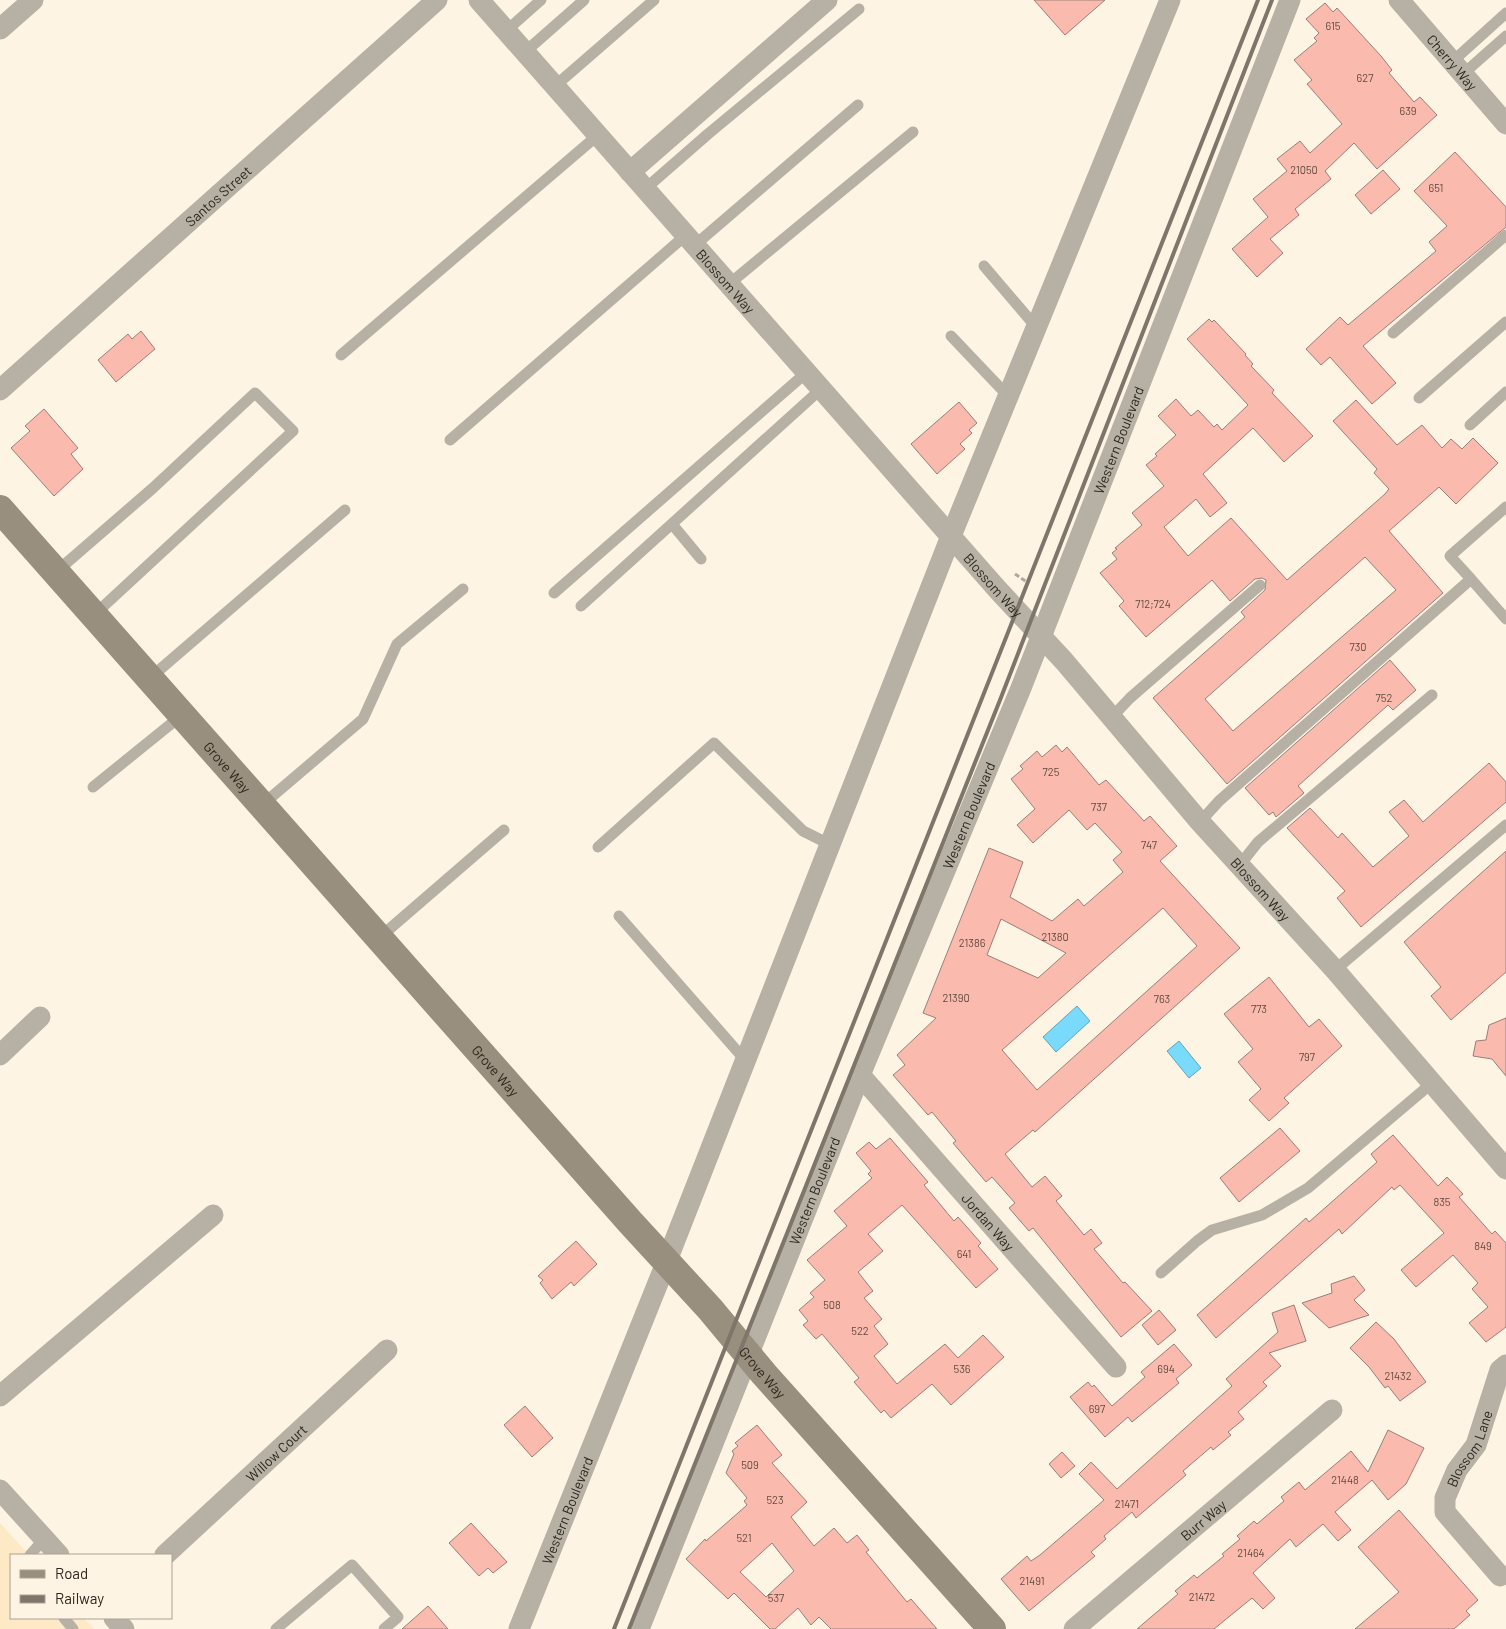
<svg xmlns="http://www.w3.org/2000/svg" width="1506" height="1629" font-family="Barlow,sans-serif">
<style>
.built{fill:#fee9c7}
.water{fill:#7adafb;stroke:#63a4b8}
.building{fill:#fabaad;stroke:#9d7e77;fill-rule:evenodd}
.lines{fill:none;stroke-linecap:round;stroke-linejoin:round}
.path{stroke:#b1a99b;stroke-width:3;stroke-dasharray:5 2.5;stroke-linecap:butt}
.lane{stroke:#b7b1a5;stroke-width:11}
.street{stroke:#b7b1a5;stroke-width:21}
.secondary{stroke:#998f7e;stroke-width:28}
.rail{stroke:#7e766a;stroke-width:4}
.labels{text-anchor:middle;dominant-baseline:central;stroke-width:5;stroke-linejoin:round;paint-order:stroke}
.number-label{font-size:11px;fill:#604b40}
.street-label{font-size:14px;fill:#2c261c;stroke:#fef4e4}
</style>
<rect width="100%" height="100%" fill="#fef4e4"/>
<path class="built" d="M0,1523L29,1555H11V1618H84L94,1629H0Z"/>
<path class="water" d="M1077,1006L1090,1021L1056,1052L1043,1037Z
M1179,1041L1201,1068L1189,1078L1167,1051Z"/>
<path class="building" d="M1034,0H1105L1065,35Z
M1325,3L1333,12L1337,8L1381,56L1392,70L1389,73L1414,102L1420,97L1437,115L1377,169L1354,143L1325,171L1331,179L1295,209L1299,215L1270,239L1283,253L1257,277L1232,249L1268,217L1253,199L1287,171L1277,159L1300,141L1310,153L1342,124L1307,84L1312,80L1294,60L1317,41L1314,38L1319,33L1306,19Z
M1455,152L1506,207V227L1363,346L1396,383L1372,404L1330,357L1321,365L1306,349L1340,317L1348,325L1436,251L1429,242L1447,226L1414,191Z
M1383,170L1400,189L1371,214L1355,195Z
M1209,319L1212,322L1214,320L1246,354L1245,355L1253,364L1251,366L1274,390L1272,393L1313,436L1284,462L1253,428L1203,474L1227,503L1210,517L1196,499L1164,527L1188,556L1231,518L1287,580L1385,494L1389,489L1374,473L1377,469L1333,421L1356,400L1397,445L1422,425L1442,448L1451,439L1462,449L1473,438L1498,463L1456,504L1439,487L1389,531L1443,593L1227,784L1153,698L1245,617L1241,612L1265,590L1266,580L1262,578L1255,579L1230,601L1212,580L1146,637L1119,606L1124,601L1100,573L1117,559L1112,553L1117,549L1115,548L1142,525L1132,513L1164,486L1146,465L1157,456L1155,454L1176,435L1158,416L1176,399L1191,416L1198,410L1214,427L1217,424L1222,430L1248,405L1187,339ZM1365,557L1396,590L1233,731L1205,699Z
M141,331L155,349L116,382L98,360L128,334L132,339Z
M959,402L977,423L969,430L972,433L960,444L965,449L937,474L911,444Z
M44,409L78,448L71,454L83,469L54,496L11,448L30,431L25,426Z
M1390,660L1416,690L1393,710L1388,705L1298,786L1304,793L1276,817L1273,812L1269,815L1245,788Z
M1056,745L1062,752L1067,747L1099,785L1106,780L1144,821L1150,816L1177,846L1160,861L1240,948L1035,1132L1033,1130L1005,1154L1032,1187L1045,1176L1062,1196L1056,1201L1084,1235L1091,1229L1102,1243L1094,1249L1123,1283L1125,1282L1152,1311L1121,1337L1033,1228L1029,1231L1009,1208L1015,1203L992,1177L986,1182L953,1143L956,1141L932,1112L928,1115L893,1075L905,1065L897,1055L936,1018L923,1013L989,848L1023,862L1010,897L1052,921L1078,899L1084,906L1123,872L1113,860L1122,852L1095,823L1087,830L1069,810L1033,843L1017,825L1035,809L1011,779L1023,769L1020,766L1037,751L1042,757ZM1163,908L1197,946L1037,1090L1002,1050ZM1001,919L1066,953L1038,978L987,955Z
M1489,763L1506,782V802L1361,927L1337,898L1345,891L1287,828L1310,808L1338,838L1342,833L1373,867L1409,836L1389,812L1404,800L1423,822Z
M1506,851V972L1451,1020L1431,996L1441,987L1404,942Z
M1269,977L1309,1027L1319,1019L1342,1046L1284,1098L1289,1103L1269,1121L1249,1100L1261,1089L1238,1062L1253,1049L1224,1014Z
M1506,1018V1076L1492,1059L1473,1056L1476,1041L1486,1040L1489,1025Z
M1280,1128L1300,1151L1239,1202L1220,1178Z
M1393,1135L1438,1186L1447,1177L1463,1194L1459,1197L1492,1234L1495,1231L1506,1243V1327L1486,1342L1469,1323L1488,1307L1472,1289L1478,1283L1453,1255L1416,1287L1401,1270L1444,1233L1400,1185L1394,1190L1392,1187L1342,1234L1339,1229L1216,1338L1197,1315L1306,1218L1309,1222L1377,1162L1371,1154Z
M890,1138L928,1182L924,1185L954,1221L958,1217L981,1243L978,1246L998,1269L976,1288L902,1205L868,1234L883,1251L858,1272L873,1291L864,1298L882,1319L874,1326L888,1344L874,1356L897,1384L945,1344L958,1358L983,1335L1004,1357L951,1405L932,1384L891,1418L884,1410L881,1413L854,1382L859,1378L822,1334L816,1339L803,1325L808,1321L799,1310L814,1297L810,1293L825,1280L807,1260L847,1226L834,1211L872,1178L868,1174L871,1171L856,1153L869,1142L876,1149Z
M576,1241L597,1264L574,1286L571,1282L552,1299L540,1283L543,1280L538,1276Z
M1354,1276L1365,1290L1354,1300L1369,1315L1329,1328L1302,1303L1332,1293L1331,1284Z
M1294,1305L1306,1341L1269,1353L1281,1366L1263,1382L1267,1386L1238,1412L1244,1419L1228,1432L1231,1435L1213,1450L1211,1447L1183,1471L1186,1475L1136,1518L1132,1512L1104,1536L1106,1539L1091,1552L1095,1556L1029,1611L1001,1579L1027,1556L1031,1561L1040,1555L1104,1500L1079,1474L1091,1462L1117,1489L1232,1386L1226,1379L1278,1332L1272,1313Z
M1159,1310L1176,1330L1158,1345L1142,1325Z
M1376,1322L1394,1339L1426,1382L1400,1401L1388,1386L1385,1388L1369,1367L1350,1348Z
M1174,1344L1192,1365L1176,1379L1179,1383L1132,1422L1128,1417L1105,1437L1070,1397L1088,1382L1092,1387L1094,1385L1112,1406L1145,1377L1141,1372Z
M525,1406L553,1438L532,1457L504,1425Z
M757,1425L782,1455L772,1463L807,1502L791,1517L814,1546L834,1528L847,1543L857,1535L869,1550L866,1552L907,1602L911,1599L937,1629H831L819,1617L811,1625L798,1608L775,1629H770L734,1593L728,1599L686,1559L705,1539L706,1541L747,1505L744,1501L747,1498L726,1473L734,1454L732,1451L738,1446L735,1443ZM772,1543L794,1571L766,1597L740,1572Z
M1388,1430L1424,1448L1406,1484L1388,1500L1372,1480L1335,1512L1351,1530L1338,1541L1323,1524L1296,1547L1290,1539L1253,1573L1275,1598L1263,1609L1252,1598L1214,1629H1137L1178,1594L1175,1591L1194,1575L1197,1578L1224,1556L1222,1554L1240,1539L1237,1536L1254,1521L1257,1524L1284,1501L1281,1497L1299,1482L1305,1490L1351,1451L1368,1472Z
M1062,1452L1075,1466L1061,1478L1049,1464Z
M1399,1510L1478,1600L1466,1611L1470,1615L1454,1629H1355L1399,1592L1358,1547Z
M471,1523L507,1562L493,1573L488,1568L479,1576L449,1543Z
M428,1606L448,1629H402Z"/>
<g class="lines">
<path class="path" d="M1015,574L1027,582"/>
<path class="lane" d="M506,31L541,0
M525,52L584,0
M1453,61L1506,13
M1463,74L1506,36
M555,86L654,0
M645,189L708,134L859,9
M695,245L858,105
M984,266L1036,327
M729,284L913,132
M1393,333L1506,235
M951,336L1008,396
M341,355L598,135
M1419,398L1506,322
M1470,425L1506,392
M450,440L686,235
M672,524L701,559
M56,572L153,488L255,393L293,431L94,615
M1471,579L1450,556L1506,507
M554,593L807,372
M581,606L821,389
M150,678L345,510
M1112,717L1130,698L1260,585
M93,787L182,715
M262,805L363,719L397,644L463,589
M1200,822L1219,801L1471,579L1506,619
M598,847L714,743L803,831L829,844
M1239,866L1258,842L1432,695
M619,916L745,1060
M379,938L504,830
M1335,970L1506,825
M1161,1273L1197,1241L1212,1230L1262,1215L1308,1188L1432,1083
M30,1555L44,1539
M64,1618L73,1629
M276,1629L352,1565L398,1617L384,1629"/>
<g class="street">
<path id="s1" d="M479,0L998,590L1064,661L1200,822L1335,970L1506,1169"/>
<path id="s2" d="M1399,0L1506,124"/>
<path d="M0,29L33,0"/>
<path d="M630,172L827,0"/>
<path id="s3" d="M0,390L437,0"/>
<path d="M0,1055L40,1017"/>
<path id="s4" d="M860,1075L1116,1367"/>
<path d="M0,1396L213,1215"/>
<path d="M0,1490L59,1555"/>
<path id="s5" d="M165,1555L387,1350"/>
<path id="s6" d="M1500,1576L1445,1512V1498L1457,1470L1476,1445L1500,1370L1506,1365"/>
<path d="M114,1618L124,1629"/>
<path id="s7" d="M519,1629L666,1263L951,536L1170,0"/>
<path id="s8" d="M639,1629L860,1075L1021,688L1290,0"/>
<path id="s9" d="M1074,1629L1332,1410"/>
</g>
<path class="secondary" id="s10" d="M0,509L630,1222L710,1309L764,1374L992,1629"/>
<path class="rail" d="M614,1629L1258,0
M629,1629L1000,700L1272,0"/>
</g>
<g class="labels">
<g class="number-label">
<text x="1333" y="25">615</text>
<text x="1365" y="77">627</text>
<text x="1408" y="110">639</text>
<text x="1304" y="169">21050</text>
<text x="1436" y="187">651</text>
<text x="1153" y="603">712;724</text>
<text x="1358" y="646">730</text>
<text x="1384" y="697">752</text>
<text x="1051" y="771">725</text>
<text x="1099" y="806">737</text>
<text x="1149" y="844">747</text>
<text x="1055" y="936">21380</text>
<text x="972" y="942">21386</text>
<text x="956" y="997">21390</text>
<text x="1162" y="998">763</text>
<text x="1259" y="1008">773</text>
<text x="1307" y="1056">797</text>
<text x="1442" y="1201">835</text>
<text x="1483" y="1245">849</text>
<text x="964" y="1253">641</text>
<text x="832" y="1304">508</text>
<text x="860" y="1330">522</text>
<text x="962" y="1368">536</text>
<text x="1166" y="1368">694</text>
<text x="1398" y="1375">21432</text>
<text x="1097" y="1408">697</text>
<text x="750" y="1464">509</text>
<text x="1345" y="1479">21448</text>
<text x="775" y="1499">523</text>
<text x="1127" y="1503">21471</text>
<text x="744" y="1537">521</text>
<text x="1251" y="1552">21464</text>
<text x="1032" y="1580">21491</text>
<text x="1202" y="1596">21472</text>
<text x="776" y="1597">537</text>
</g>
<g class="street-label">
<text stroke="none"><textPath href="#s2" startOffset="82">Cherry Way</textPath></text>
<text stroke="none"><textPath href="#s3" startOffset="292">Santos Street</textPath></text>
<text stroke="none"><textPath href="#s1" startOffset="374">Blossom Way</textPath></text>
<text stroke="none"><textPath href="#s8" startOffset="1282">Western Boulevard</textPath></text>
<text stroke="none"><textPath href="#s1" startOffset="779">Blossom Way</textPath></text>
<text stroke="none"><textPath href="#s10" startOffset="344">Grove Way</textPath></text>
<text stroke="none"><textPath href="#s8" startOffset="878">Western Boulevard</textPath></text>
<text stroke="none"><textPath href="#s1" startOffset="1184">Blossom Way</textPath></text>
<text stroke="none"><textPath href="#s10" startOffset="749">Grove Way</textPath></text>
<text stroke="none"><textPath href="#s8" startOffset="472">Western Boulevard</textPath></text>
<text stroke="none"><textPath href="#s4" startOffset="195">Jordan Way</textPath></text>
<text stroke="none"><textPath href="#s10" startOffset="1152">Grove Way</textPath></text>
<text stroke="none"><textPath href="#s6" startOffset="154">Blossom Lane</textPath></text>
<text stroke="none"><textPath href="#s5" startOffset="151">Willow Court</textPath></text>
<text stroke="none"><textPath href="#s7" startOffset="128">Western Boulevard</textPath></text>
<text stroke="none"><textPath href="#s9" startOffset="169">Burr Way</textPath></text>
</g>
</g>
<rect x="10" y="1554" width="162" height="65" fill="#fef4e4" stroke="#aaa294"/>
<rect x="20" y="1570" width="25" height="8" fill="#998f7e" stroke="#aaa294"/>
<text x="55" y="1579" font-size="15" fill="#2c261c">Road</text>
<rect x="20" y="1595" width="25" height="8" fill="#7e766a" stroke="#aaa294"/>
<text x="55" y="1604" font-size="15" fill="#2c261c">Railway</text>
</svg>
